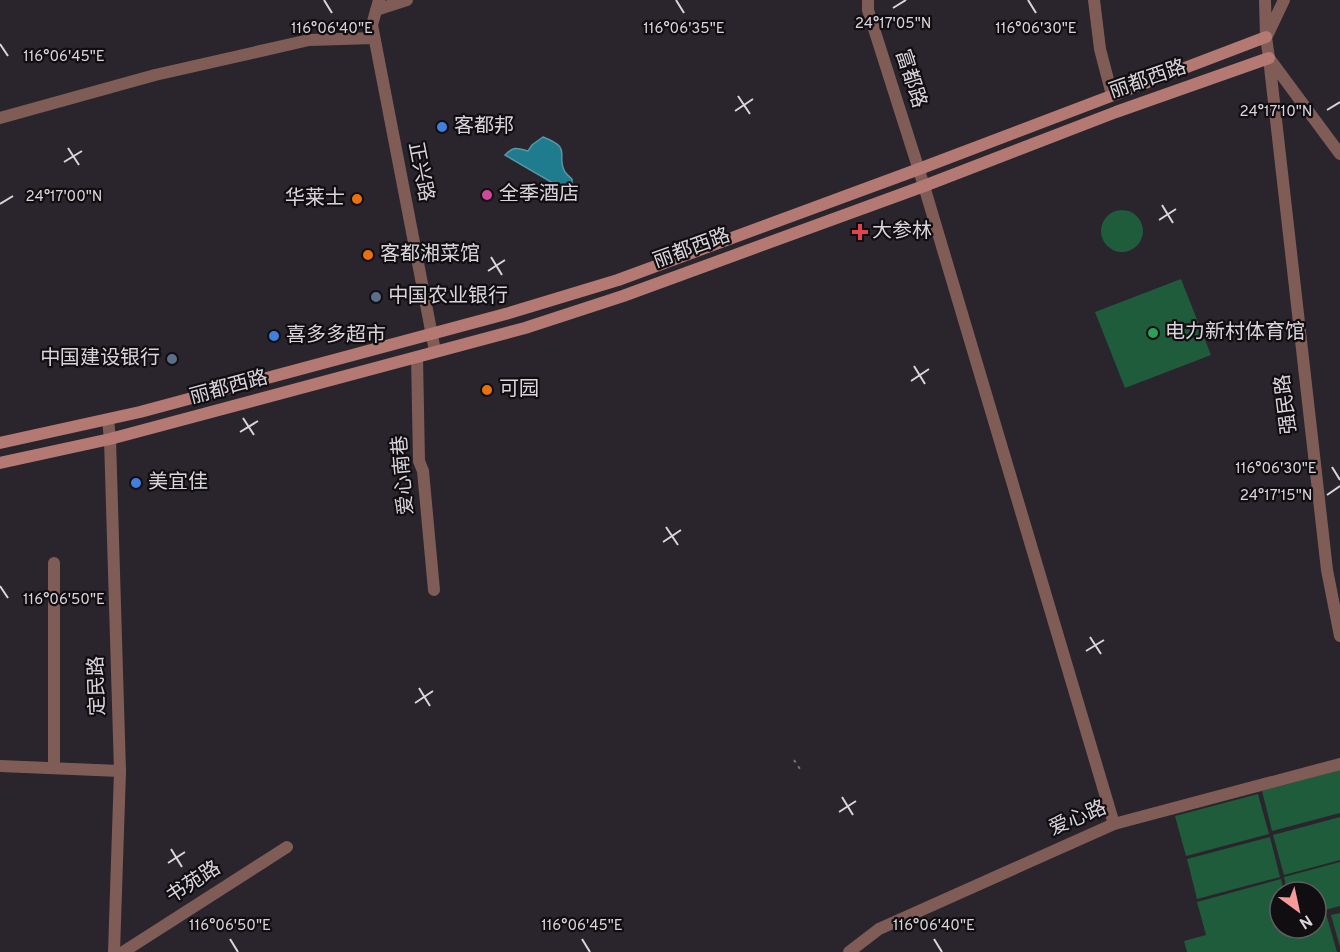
<svg xmlns="http://www.w3.org/2000/svg" width="1340" height="952" font-family="Overpass,'Noto Sans SC',sans-serif">
<style>
.green{fill:#1f5c3c}
.water{fill:#1f7c8f;stroke:#5797a6;stroke-width:1.5}
.lines{fill:none;stroke-linecap:round;stroke-linejoin:round}
.path{stroke:#78737a;stroke-width:2;stroke-dasharray:3 4.5;stroke-linecap:butt}
.minor{stroke:#805c57;stroke-width:12}
.tertiary{stroke:#805c57;stroke-width:12}
.secondary{stroke:#b37972;stroke-width:12}
.ticks{fill:none;stroke:#d9d5db;stroke-width:2}
.shop-dot{fill:#3f7fe0;stroke:#110e12;stroke-width:2}
.hotel-dot{fill:#d1479c;stroke:#110e12;stroke-width:2}
.food-dot{fill:#e8710a;stroke:#110e12;stroke-width:2}
.health-dot{fill:#e0444e;stroke:#110e12;stroke-width:2}
.service-dot{fill:#5c6f8a;stroke:#110e12;stroke-width:2}
.leisure-dot{fill:#2e9e5b;stroke:#110e12;stroke-width:2}
.labels{text-anchor:middle;dominant-baseline:central;stroke-width:4.5;stroke-linejoin:round;paint-order:stroke}
.street-label{font-size:20px;fill:#d9d5db;stroke:#110e12}
.poi-label{font-size:20px;fill:#d9d5db;stroke:#110e12;text-anchor:start}
.ticks-label{font-size:15px;text-anchor:middle;fill:#d9d5db;stroke:#110e12;stroke-width:4.5;stroke-linejoin:round;paint-order:stroke}
</style>
<rect width="100%" height="100%" fill="#2a242c"/>
<path class="green" d="M1101 231a21 21 0 1 1 42 0a21 21 0 1 1-42 0Z
M1181,279L1211,355L1125,388L1095,312Z
M1340,770V813L1272,831L1262,791Z
M1258,794L1269,834L1186,856L1175,816Z
M1340,817V860L1284,875L1273,835Z
M1270,837L1280,877L1197,899L1187,859Z
M1340,862V906L1325,910L1337,952H1187L1184,941L1206,935L1197,902L1281,879L1284,892H1280V928H1316V892H1287L1284,877Z
M1340,913V947L1331,915Z"/>
<path class="water" d="M543,137C574,149 555,154 565,172C567,175 570,177 572,179V187L563,189L505,155C514,146 517,148 528,151L532,145Z"/>
<g class="lines">
<path class="path" d="M794,760L802,772"/>
<path class="minor" d="M868,0V10L924,186L1114,824
M1094,0L1100,49L1112,95
M1265,0L1266,37L1269,58L1340,154
M1267,36L1284,0
M0,118L155,75L309,40L374,38
M417,357L419,461L423,471L434,590
M54,563V768
M0,766L120,771
M123,952L287,847"/>
<path class="tertiary" d="M379,0L372,25L435,351
M376,10L407,0
M1269,58L1327,570L1340,636
M108,420L110,439L120,771L114,952
M849,952L879,929L1114,824L1340,764"/>
<path class="secondary" d="M0,443L140,412L509,313L618,280L919,169L1266,37
M0,463L110,439L525,328L623,296L924,186L1116,112L1269,58"/>
</g>
<path class="ticks" d="M324,0L332,13M676,0L684,13M1028,0L1036,13M893,8L906,0M0,44L8,56M738,96L750,114M1327,110L1340,102M735,111L753,99M68,148L79,165M64,162L82,151M0,204L13,196M1162,205L1173,223M1159,220L1176,209M491,257L502,275M488,271L505,260M914,366L925,384M911,381L929,369M243,418L254,435M240,432L258,421M1332,467L1340,480M1327,495L1340,486M666,527L678,545M663,542L681,530M0,586L8,598M1090,637L1101,654M1086,651L1104,640M419,688L430,706M415,703L433,691M842,797L853,815M839,812L856,801M171,849L182,867M168,863L185,852M230,939L238,952M582,939L590,952M934,939L942,952"/>
<g class="shop-dot">
<circle cx="442" cy="127" r="6"/>
<circle cx="274" cy="336" r="6"/>
<circle cx="136" cy="483" r="6"/>
</g>
<circle class="hotel-dot" cx="487" cy="195" r="6"/>
<g class="food-dot">
<circle cx="357" cy="199" r="6"/>
<circle cx="368" cy="255" r="6"/>
<circle cx="487" cy="390" r="6"/>
</g>
<path class="health-dot" d="M857 223h6v6h6v6h-6v6h-6v-6h-6v-6h6z"/>
<g class="service-dot">
<circle cx="376" cy="297" r="6"/>
<circle cx="172" cy="359" r="6"/>
</g>
<circle class="leisure-dot" cx="1153" cy="333" r="6"/>
<g class="labels">
<g class="street-label">
<text transform="translate(910 79) rotate(72)">富都路</text>
<text transform="translate(1148 80) rotate(-19)">丽都西路</text>
<text transform="translate(420 172) rotate(79)">正兴路</text>
<text transform="translate(692 249) rotate(-20)">丽都西路</text>
<text transform="translate(229 388) rotate(-15)">丽都西路</text>
<text transform="translate(1287 404) rotate(-97)">强民路</text>
<text transform="translate(404 475) rotate(-95)">爱心南巷</text>
<text transform="translate(98 686) rotate(-92)">定民路</text>
<text transform="translate(1078 819) rotate(-23)">爱心路</text>
<text transform="translate(194 883) rotate(-33)">书苑路</text>
</g>
<g class="poi-label">
<text x="454" y="127">客都邦</text>
<text x="499" y="195">全季酒店</text>
<text x="345" y="199" text-anchor="end">华莱士</text>
<text x="872" y="232">大参林</text>
<text x="380" y="255">客都湘菜馆</text>
<text x="388" y="297">中国农业银行</text>
<text x="1165" y="333">电力新村体育馆</text>
<text x="286" y="336">喜多多超市</text>
<text x="160" y="359" text-anchor="end">中国建设银行</text>
<text x="499" y="390">可园</text>
<text x="148" y="483">美宜佳</text>
</g>
</g>
<g class="ticks-label">
<text x="893" y="28">24°17'05"N</text>
<text x="332" y="33">116°06'40"E</text>
<text x="684" y="33">116°06'35"E</text>
<text x="1036" y="33">116°06'30"E</text>
<text x="64" y="61">116°06'45"E</text>
<text x="1276" y="116">24°17'10"N</text>
<text x="64" y="201">24°17'00"N</text>
<text x="1276" y="473">116°06'30"E</text>
<text x="1276" y="500">24°17'15"N</text>
<text x="64" y="604">116°06'50"E</text>
<text x="230" y="930">116°06'50"E</text>
<text x="582" y="930">116°06'45"E</text>
<text x="934" y="930">116°06'40"E</text>
</g>
<g transform="translate(1298 910) rotate(147)"><circle r="28" fill="#110e12" stroke="#615e62" stroke-width="1.5"/>
<path d="M0-4.5L10 22L0 15L-10 22Z" fill="#f59b99"/>
<text y="-9" font-size="16" font-weight="bold" text-anchor="middle" fill="#d9d5db">N</text>
</g>
</svg>
